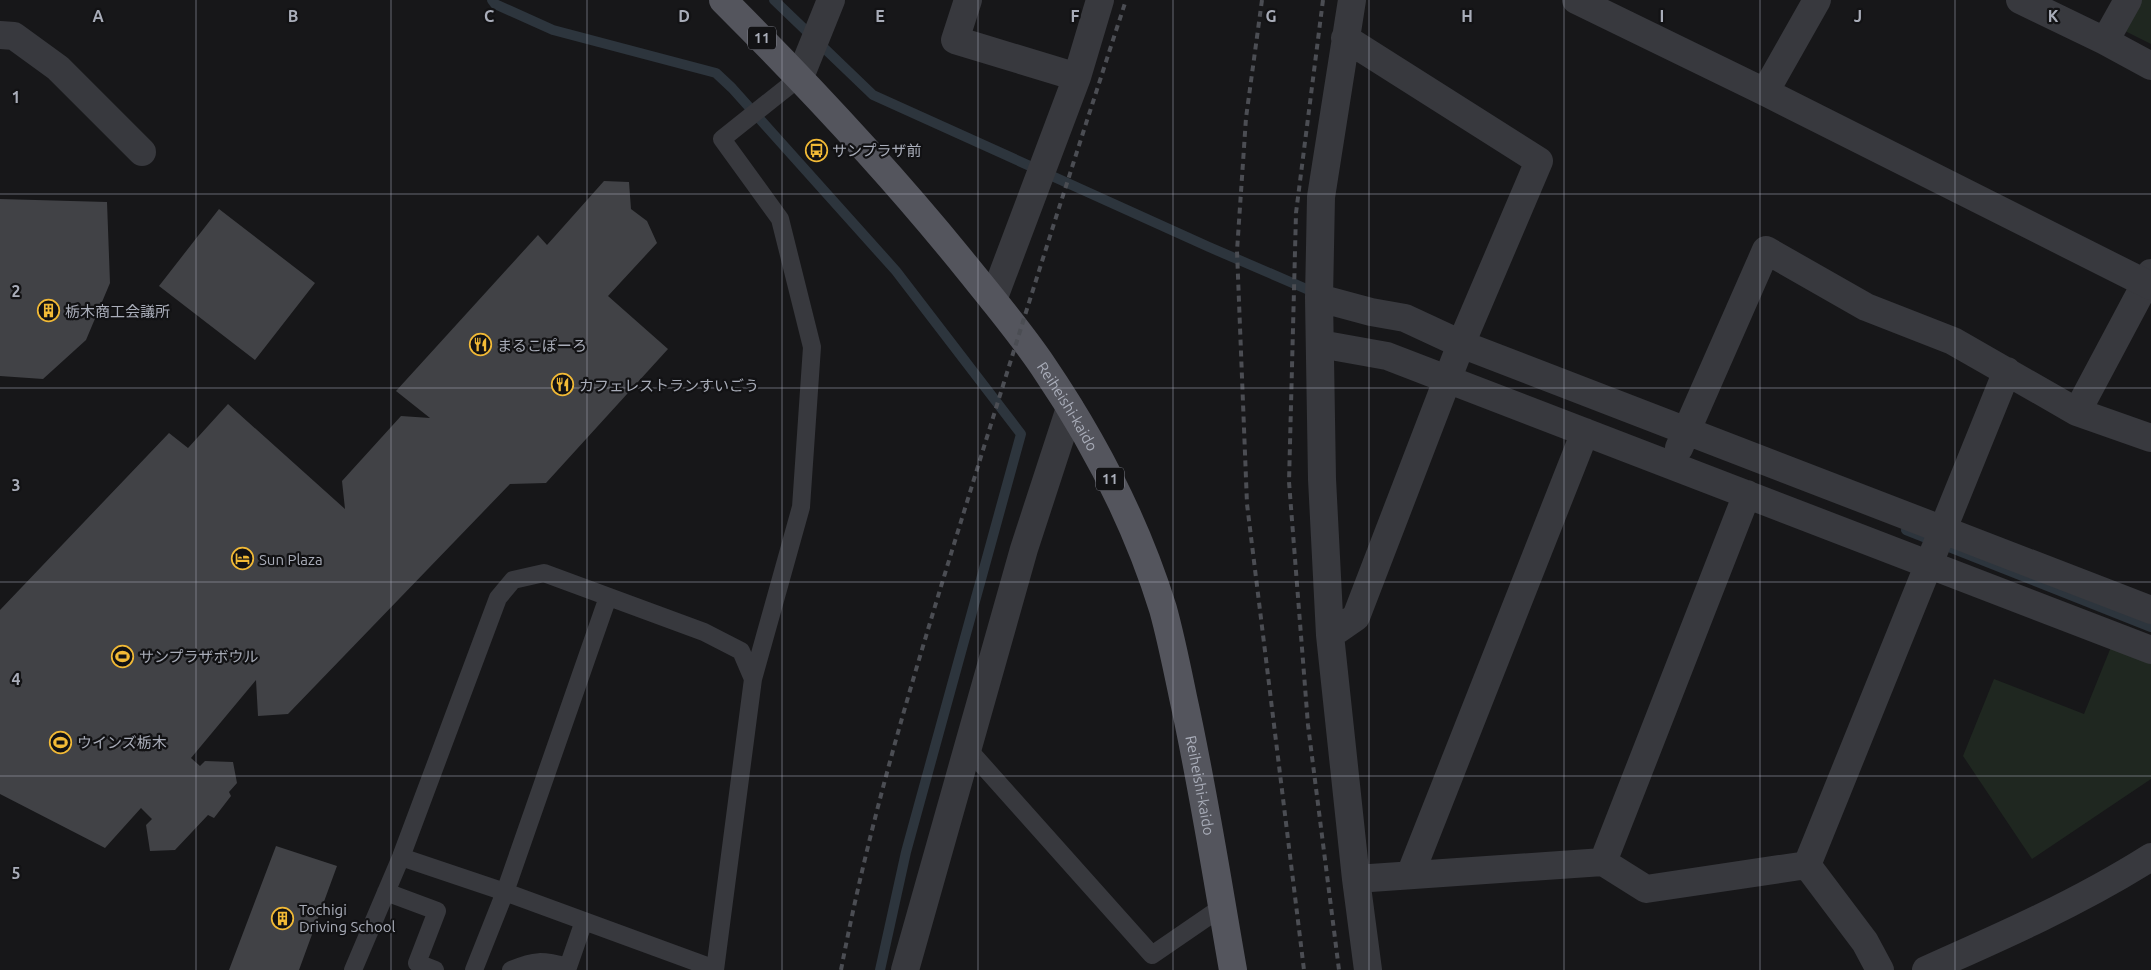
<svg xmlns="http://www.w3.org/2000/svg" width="2151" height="970" font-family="Ubuntu,'Noto Sans JP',sans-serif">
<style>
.green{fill:#1f2720}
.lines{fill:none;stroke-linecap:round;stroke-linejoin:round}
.stream{stroke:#2d353d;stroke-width:10}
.building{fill:#414246}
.service{stroke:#38393e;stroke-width:18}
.minor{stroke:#38393e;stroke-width:28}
.tertiary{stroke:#38393e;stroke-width:28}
.primary{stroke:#54555d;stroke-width:28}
.rail{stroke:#4b4d53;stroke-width:4;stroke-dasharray:6 5;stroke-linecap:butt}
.grid{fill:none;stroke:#a9adb9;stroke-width:1;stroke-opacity:0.55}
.labels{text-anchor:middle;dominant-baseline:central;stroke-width:4.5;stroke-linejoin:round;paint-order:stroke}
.shield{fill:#121214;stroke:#7c7e88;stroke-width:1}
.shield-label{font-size:14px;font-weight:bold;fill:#a9adb9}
.poi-label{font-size:15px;fill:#a9adb9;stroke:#121214;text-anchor:start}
.street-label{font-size:15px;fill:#a9adb9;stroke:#121214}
.grid-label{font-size:16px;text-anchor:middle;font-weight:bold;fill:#a9adb9;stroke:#121214;stroke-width:4.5;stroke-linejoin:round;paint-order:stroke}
</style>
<rect width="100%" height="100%" fill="#171719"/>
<path class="green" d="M2140,0H2151V44L2123,30Z
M2111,647L2151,663V779L2032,859L1963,756L1994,679L2084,714Z"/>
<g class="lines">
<path class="stream" d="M492,0L495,4L553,30L716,73L732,88L896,271L1021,434L906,852L880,970
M774,0L873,95L1209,247L1318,294
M1906,530L2151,627"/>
</g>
<path class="building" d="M604,181L629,182L631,209L647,221L657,243L608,296L668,349L546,483L510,484L288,714L258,716L256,680L191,758L200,766L205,761L233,762L237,783L229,792L231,796L214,818L208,815L175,850L150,851L146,825L152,819L141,808L105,848L0,794V610L169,433L188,448L228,404L345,509L342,481L401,416L430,418L396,391L538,235L547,245Z
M0,199L107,202L110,283L86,340L43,379L0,376Z
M219,209L315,283L255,360L159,286Z
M276,846L337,866L299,970H229Z"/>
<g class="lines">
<path class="service" d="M753,679L801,507L812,347L780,219L722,139L800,77
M968,749L1152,955L1222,907
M401,857L505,892L715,969
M386,892L437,911L417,963L435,970
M353,970L401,857L498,598L513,580L544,573L704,632L741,651L753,679L715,970
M474,970L505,892L608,597
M511,970C535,960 542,960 568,967
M567,970L584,921"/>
<path class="minor" d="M968,0L955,40L1077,77
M1352,0L1321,197L1319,298L1322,479L1330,635L1356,879L1368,970
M2020,0L2105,41L2128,0
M0,35L14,36L58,68L142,152
M2105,41L2151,66
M1319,298L1371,312L1405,318L1461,344L2151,610
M993,300L1077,77L1100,0
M1320,344L1387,356L2151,650
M2077,412L2151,273
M1679,448L1766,250L1866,307L1953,341L2077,412L2151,438
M1330,635L1356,617L1461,344L1539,161L1345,38
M1603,862L1747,494
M1807,865L2007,371
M1807,865L1865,942L1880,970
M1410,875L1585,432
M1356,879L1603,862L1646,889L1807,865
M905,970L1024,549L1070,408"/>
<path class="tertiary" d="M1576,0L1765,92L2151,286
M800,77L831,0
M1765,92L1817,0
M1926,970C2003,936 2080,902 2151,857"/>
<path class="primary" id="s1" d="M723,0C806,83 886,168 960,259C988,294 1018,329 1043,366C1094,441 1136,522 1163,609C1171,638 1177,668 1183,697C1203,787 1217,879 1233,970"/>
<path class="rail" d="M1262,0L1246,118L1237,251L1247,504L1304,970
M1323,0L1296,213L1289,482L1308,725L1339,970
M841,970C872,807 922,648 971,489C1021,326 1073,163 1126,0"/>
</g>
<path class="grid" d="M196,0V970M391,0V970M587,0V970M782,0V970M978,0V970M1173,0V970M1369,0V970M1564,0V970M1760,0V970M1955,0V970M0,194H2151M0,388H2151M0,582H2151M0,776H2151"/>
<defs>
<symbol id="bus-ring" viewBox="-11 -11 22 22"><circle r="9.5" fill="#121214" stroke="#f2ba36" stroke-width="1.5"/><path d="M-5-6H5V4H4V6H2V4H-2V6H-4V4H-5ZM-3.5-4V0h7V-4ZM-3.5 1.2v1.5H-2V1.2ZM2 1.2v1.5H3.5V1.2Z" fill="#f2ba36"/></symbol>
<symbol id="building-ring" viewBox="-11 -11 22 22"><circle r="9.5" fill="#121214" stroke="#f2ba36" stroke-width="1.5"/><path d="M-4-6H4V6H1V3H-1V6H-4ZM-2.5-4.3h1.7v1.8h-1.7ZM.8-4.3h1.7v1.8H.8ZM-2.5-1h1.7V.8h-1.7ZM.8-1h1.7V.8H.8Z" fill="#f2ba36"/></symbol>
<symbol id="restaurant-ring" viewBox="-11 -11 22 22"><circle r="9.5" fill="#121214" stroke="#f2ba36" stroke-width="1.5"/><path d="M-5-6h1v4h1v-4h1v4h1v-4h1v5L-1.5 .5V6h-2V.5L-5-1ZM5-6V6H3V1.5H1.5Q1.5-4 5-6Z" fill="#f2ba36"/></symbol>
<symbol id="hotel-ring" viewBox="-11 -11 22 22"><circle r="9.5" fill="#121214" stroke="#f2ba36" stroke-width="1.5"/><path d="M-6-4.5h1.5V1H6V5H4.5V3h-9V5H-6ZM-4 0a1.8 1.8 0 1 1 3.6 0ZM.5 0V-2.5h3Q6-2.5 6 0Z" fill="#f2ba36"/></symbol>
<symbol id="stadium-ring" viewBox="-11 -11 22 22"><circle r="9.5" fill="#121214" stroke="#f2ba36" stroke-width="1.5"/><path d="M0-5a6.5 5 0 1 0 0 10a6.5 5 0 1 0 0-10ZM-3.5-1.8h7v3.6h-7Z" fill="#f2ba36"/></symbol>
</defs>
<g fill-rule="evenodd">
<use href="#bus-ring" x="804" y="138" width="25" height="25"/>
<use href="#building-ring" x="36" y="298" width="25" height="25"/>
<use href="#restaurant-ring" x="468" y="332" width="25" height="25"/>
<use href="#restaurant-ring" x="550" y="372" width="25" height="25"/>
<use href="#hotel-ring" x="230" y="546" width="25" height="25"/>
<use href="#stadium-ring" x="110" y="644" width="25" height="25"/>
<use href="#stadium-ring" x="48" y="730" width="25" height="25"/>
<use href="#building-ring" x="270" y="906" width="25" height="25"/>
</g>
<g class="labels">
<g class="shield">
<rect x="748" y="26.5" width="28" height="23" rx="4"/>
<rect x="1096" y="467.5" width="28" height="23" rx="4"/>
</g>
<g class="shield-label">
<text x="762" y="38">11</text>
<text x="1110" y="479">11</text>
</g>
<g class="poi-label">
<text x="832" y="150">サンプラザ前</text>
<text x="65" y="311">栃木商工会議所</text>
<text x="497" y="345">まるこぽーろ</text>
<text x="579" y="385">カフェレストランすいごう</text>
<text x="259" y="559">Sun Plaza</text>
<text x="139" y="656">サンプラザボウル</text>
<text x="77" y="742">ウインズ栃木</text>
<text x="299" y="909">Tochigi<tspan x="299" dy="17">Driving School</tspan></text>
</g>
<g class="street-label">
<text stroke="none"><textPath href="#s1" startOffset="534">Reiheishi-kaido</textPath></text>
<text stroke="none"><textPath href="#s1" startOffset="939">Reiheishi-kaido</textPath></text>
</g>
</g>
<g class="grid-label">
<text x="98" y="22">A</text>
<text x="293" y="22">B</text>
<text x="489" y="22">C</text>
<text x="684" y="22">D</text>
<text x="880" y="22">E</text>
<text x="1075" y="22">F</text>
<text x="1271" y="22">G</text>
<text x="1467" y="22">H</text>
<text x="1662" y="22">I</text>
<text x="1858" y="22">J</text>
<text x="2053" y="22">K</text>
<text x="16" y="103">1</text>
<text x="16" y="297">2</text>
<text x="16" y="491">3</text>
<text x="16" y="685">4</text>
<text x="16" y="879">5</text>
</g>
</svg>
